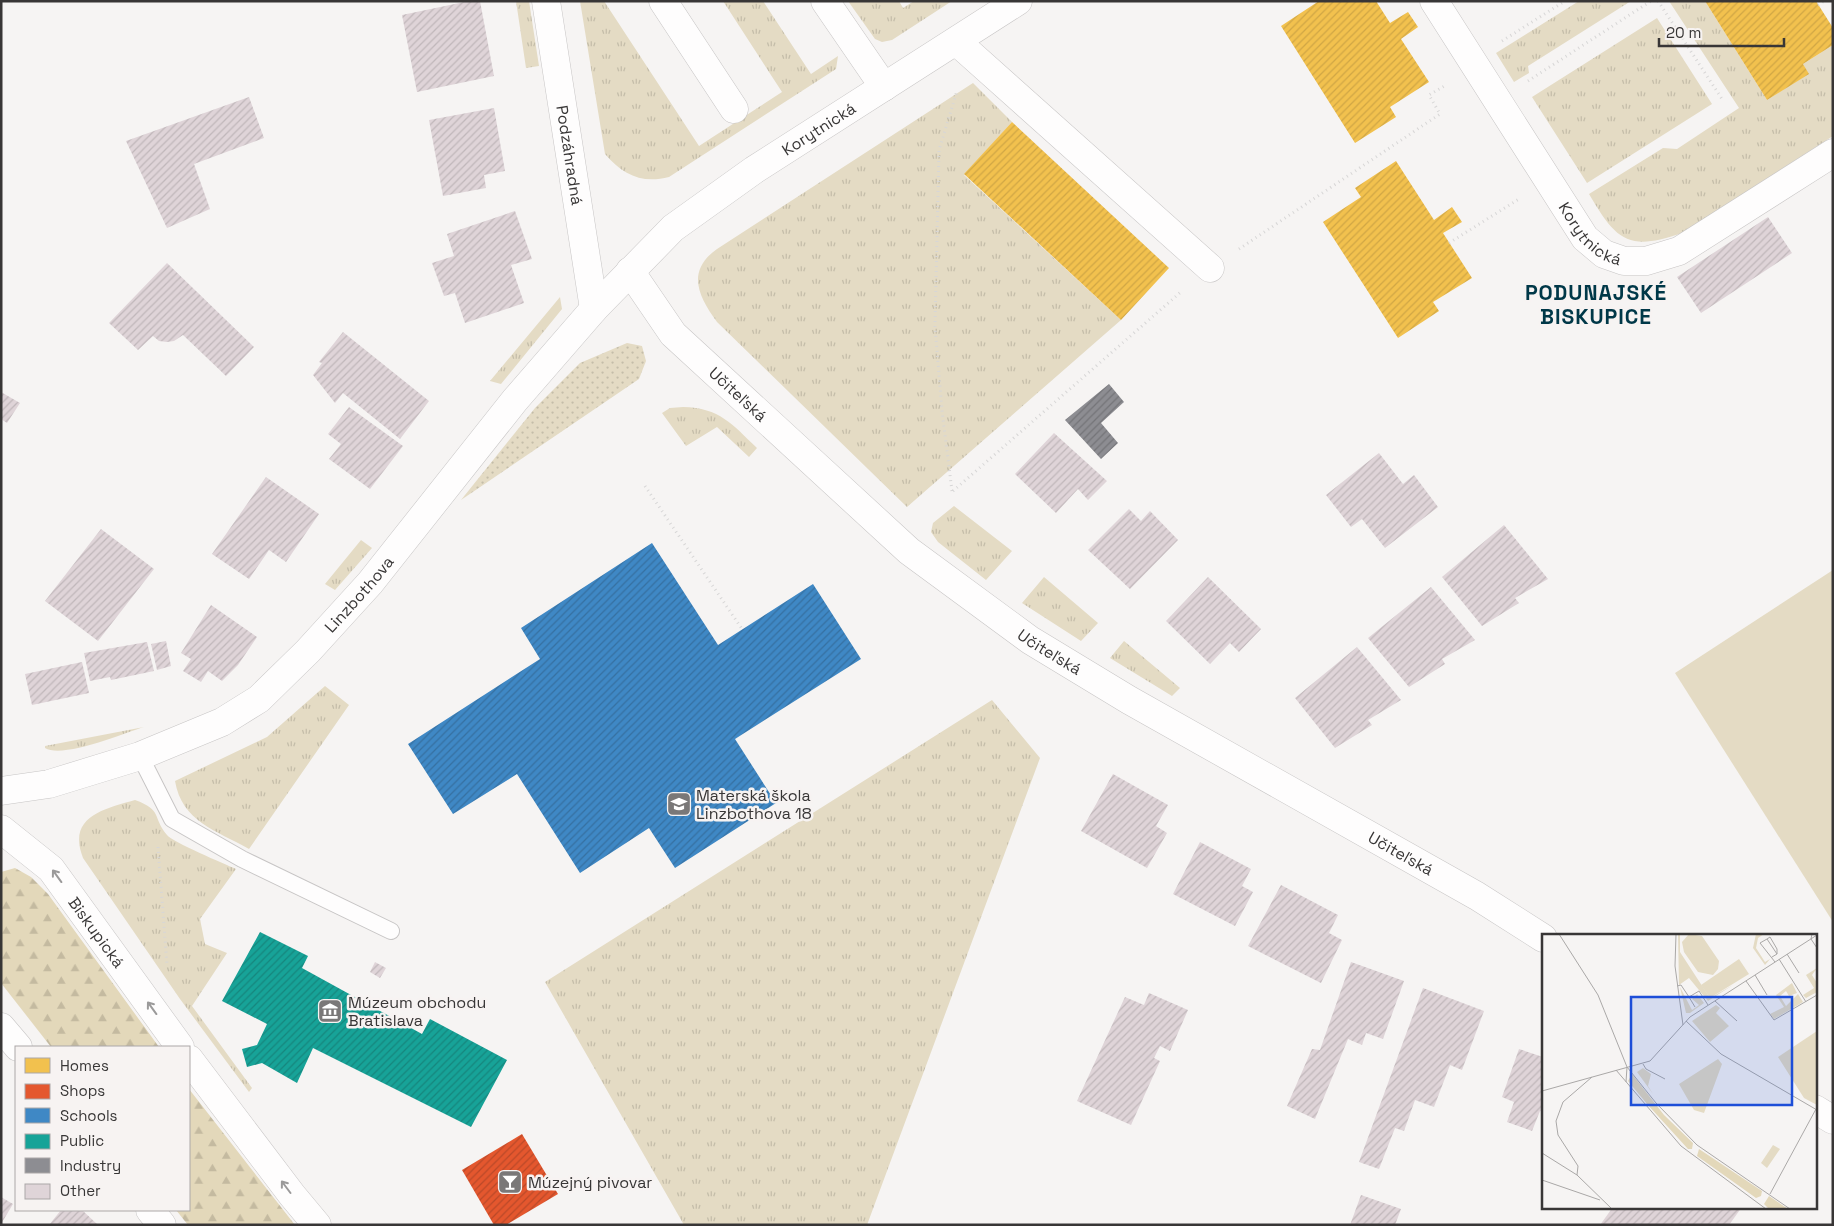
<svg xmlns="http://www.w3.org/2000/svg" width="1834" height="1226" font-family="'Space Grotesk',sans-serif">
<style>
.grass{fill:url(#grass-tufts)}
.forest{fill:url(#forest-firs)}
.garden{fill:url(#garden-dots)}
.pitch{fill:#e4dbc4}
.homes{fill:url(#homes-hatch)}
.shops{fill:url(#shops-hatch)}
.schools{fill:url(#schools-hatch)}
.public{fill:url(#public-hatch)}
.industry{fill:url(#industry-hatch)}
.building{fill:url(#building-hatch)}
.lines{fill:none;stroke-linecap:round;stroke-linejoin:round}
.service-casing{stroke:#c7c5c5;stroke-width:18}
.minor-casing{stroke:#c7c5c5;stroke-width:29}
.path{stroke:#d7d6d6;stroke-width:3;stroke-dasharray:1 4;stroke-linecap:butt}
.service{stroke:#fefdfd;stroke-width:16}
.minor{stroke:#fefdfd;stroke-width:28}
.oneway{stroke:#9b9a9a}
.labels{text-anchor:middle;dominant-baseline:central;stroke-width:5;stroke-linejoin:round;paint-order:stroke}
.street-label{font-size:16px;fill:#383636;stroke:#f7f3f2}
.poi-label{font-size:16px;fill:#383636;stroke:#f7f3f2;text-anchor:start}
.district-label{font-size:21px;font-weight:bold;letter-spacing:1px;fill:#003848;stroke:#f7f3f2}
.inset-road{fill:none;stroke:#aaa8a7;stroke-width:1}
.view{fill:#1d4ed8;fill-opacity:0.15;stroke:#1d4ed8;stroke-width:2.5}
.inset-edge{fill:none;stroke:#383636;stroke-width:2.5}
</style>
<defs>
<pattern id="grass-tufts" width="24" height="20" patternUnits="userSpaceOnUse" patternTransform="scale(1.25)"><rect width="24" height="20" fill="#e4dbc4"/><path d="M3 7l-1-3M5 7V3M7 7l1-3M15 17l-1-3M17 17v-4M19 17l1-3" fill="none" stroke="#c4bda9"/></pattern>
<pattern id="forest-firs" width="22" height="20" patternUnits="userSpaceOnUse" patternTransform="scale(1.25)"><rect width="22" height="20" fill="#e3d8ba"/><path d="M5 1l3.5 6h-7zM16 11l3.5 6h-7z" fill="#c4baa0"/></pattern>
<pattern id="garden-dots" width="8" height="8" patternUnits="userSpaceOnUse" patternTransform="scale(1.25)"><rect width="8" height="8" fill="#e4dbc4"/><path d="M2 2h.1M6 6h.1" fill="none" stroke="#c4bda9" stroke-width="1.8" stroke-linecap="round"/></pattern>
<pattern id="homes-hatch" width="6" height="6" patternUnits="userSpaceOnUse" patternTransform="scale(1.25)"><rect width="6" height="6" fill="#f2c14e"/><path d="M-1 1l2-2M0 6l6-6M5 7l2-2" fill="none" stroke="#d0a645"/></pattern>
<pattern id="shops-hatch" width="6" height="6" patternUnits="userSpaceOnUse" patternTransform="scale(1.25)"><rect width="6" height="6" fill="#e4572e"/><path d="M-1 1l2-2M0 6l6-6M5 7l2-2" fill="none" stroke="#ba4928"/></pattern>
<pattern id="schools-hatch" width="6" height="6" patternUnits="userSpaceOnUse" patternTransform="scale(1.25)"><rect width="6" height="6" fill="#3f88c5"/><path d="M-1 1l2-2M0 6l6-6M5 7l2-2" fill="none" stroke="#3670a1"/></pattern>
<pattern id="public-hatch" width="6" height="6" patternUnits="userSpaceOnUse" patternTransform="scale(1.25)"><rect width="6" height="6" fill="#17a398"/><path d="M-1 1l2-2M0 6l6-6M5 7l2-2" fill="none" stroke="#16867d"/></pattern>
<pattern id="industry-hatch" width="6" height="6" patternUnits="userSpaceOnUse" patternTransform="scale(1.25)"><rect width="6" height="6" fill="#8d8d92"/><path d="M-1 1l2-2M0 6l6-6M5 7l2-2" fill="none" stroke="#747478"/></pattern>
<pattern id="building-hatch" width="6" height="6" patternUnits="userSpaceOnUse" patternTransform="scale(1.25)"><rect width="6" height="6" fill="#dfd4d8"/><path d="M-1 1l2-2M0 6l6-6M5 7l2-2" fill="none" stroke="#c0b7ba"/></pattern>
</defs>
<rect width="100%" height="100%" fill="#f6f4f3"/>
<path class="grass" d="M516,1H529L539,66L526,68Z
M580,1H604L699,146L782,92L723,1H763L811,74L838,56L836,69L669,177C642,184 623,175 605,154Z
M848,1H899L903,8L914,1H952L892,40L882,42L875,39Z
M1579,1H1631L1528,66L1529,73L1514,82L1496,53Z
M1669,1H1705L1767,100L1808,74L1803,64L1833,45V136L1682,233C1628,252 1616,240 1589,194L1663,148L1677,149L1739,108Z
M1657,18L1712,104L1587,183L1532,97Z
M973,83L1012,122L964,175L1121,320L907,507L717,322C698,296 686,271 717,249Z
M560,297L562,309L501,384L490,381Z
M683,407C720,408 732,424 757,448L749,457L717,427L686,446L662,413L670,408Z
M954,506L1012,551L986,580L938,542L931,532L933,523Z
M361,540L372,548L335,590L325,584Z
M1044,577L1098,623L1081,641L1022,603Z
M1124,641L1180,688L1172,696L1110,658Z
M325,686L349,705L249,849C216,830 182,822 175,781L267,737Z
M992,700L1040,758L867,1225H684L545,982Z
M144,727C124,733 63,759 45,748V746Z
M135,800C163,810 152,817 167,835C172,842 225,864 236,869L200,919L205,944L227,953L192,1006L252,1088L249,1092L180,999L83,858C67,817 103,809 135,800Z"/>
<path class="forest" d="M15,868L31,877L48,894L159,1047H51L1,983V872Z
M189,1089L295,1225H188L176,1210H189Z"/>
<path class="garden" d="M627,343L642,346L646,361L639,379L461,500L535,408L580,363Z"/>
<path class="pitch" d="M1833,570V922L1675,673Z"/>
<path class="homes" d="M1319,1H1376L1390,23L1408,12L1418,27L1401,39L1429,82L1390,107L1396,117L1355,143L1281,26Z
M1705,1H1816L1833,28V45L1803,64L1809,74L1767,100Z
M1012,122L1169,268L1121,320L964,174Z
M1396,161L1434,220L1452,207L1462,222L1443,233L1472,278L1433,302L1439,311L1398,338L1323,222L1361,197L1355,188Z"/>
<path class="shops" d="M522,1134L558,1194L506,1225H494L462,1170Z"/>
<path class="schools" d="M652,543L718,645L813,584L861,659L735,739L776,803L675,868L649,828L580,873L517,774L453,814L408,744L540,659L521,628Z"/>
<path class="public" d="M260,932L308,956L302,968L422,1034L430,1019L507,1060L471,1127L313,1048L297,1083L262,1063L247,1067L242,1049L257,1045L267,1024L222,1001Z"/>
<path class="industry" d="M1109,384L1124,402L1101,423L1118,443L1101,459L1065,420Z"/>
<path class="building" d="M469,1H480L494,76L417,92L402,15Z
M249,97L264,138L194,164L210,209L167,228L126,141Z
M494,108L505,171L484,175L486,188L443,196L429,120Z
M515,211L532,259L511,265L524,303L465,323L455,293L444,296L432,263L454,256L447,234Z
M1768,217L1792,253L1701,313L1677,277Z
M167,263L254,347L226,376L183,335L174,341L167,342L159,341L153,336L138,350L109,323Z
M343,332L429,401L400,439L343,393L335,403L313,375L322,363L319,362Z
M1,392L20,403L7,423L1,419Z
M349,407L403,446L370,489L329,459L341,444L328,434Z
M1054,433L1107,481L1088,500L1078,489L1056,513L1015,474Z
M1379,453L1403,484L1414,475L1438,507L1385,548L1362,519L1351,527L1326,495Z
M266,477L319,514L286,562L269,550L249,579L212,554Z
M1129,509L1141,521L1150,511L1178,540L1130,589L1088,550Z
M1504,525L1548,579L1515,598L1519,603L1482,626L1442,577Z
M101,529L154,569L98,641L45,601Z
M1208,577L1261,629L1239,652L1230,643L1210,664L1166,621Z
M1431,587L1475,640L1442,659L1445,664L1409,687L1368,638Z
M211,605L257,637L238,665L222,681L208,671L201,682L183,671L191,659L181,653Z
M166,641L171,666L157,670L151,644Z
M147,642L154,671L111,680L110,677L90,681L84,653Z
M1357,647L1401,700L1368,720L1372,725L1335,748L1295,698Z
M82,662L89,693L32,705L25,674Z
M1113,774L1168,805L1156,826L1167,833L1147,868L1081,831Z
M1200,842L1251,869L1242,886L1253,892L1235,926L1173,894Z
M1281,885L1338,915L1329,933L1342,940L1321,983L1248,946Z
M375,962L386,968L380,978L370,972Z
M1351,962L1404,981L1383,1039L1366,1033L1362,1045L1348,1039L1315,1119L1287,1106L1312,1049L1320,1050Z
M1423,988L1484,1011L1462,1070L1450,1065L1434,1107L1415,1100L1404,1131L1395,1128L1379,1169L1359,1162Z
M1149,993L1188,1010L1170,1051L1160,1046L1154,1058L1160,1061L1131,1125L1077,1101L1125,997L1144,1005Z
M1519,1049L1543,1057V1112L1540,1111L1532,1131L1507,1122L1514,1102L1502,1097Z
M1361,1195L1401,1209L1395,1225H1350Z
M1,1197L13,1204L1,1224Z
M1613,1207H1742L1729,1225H1600Z
M61,1210H82L98,1225H49Z"/>
<g class="lines">
<defs>
<path id="service" d="M140,756L172,819L242,859L391,931"/>
<g id="minor">
<path id="s1" d="M546,1L594,309"/>
<path d="M663,1L734,109"/>
<path d="M825,1L884,87"/>
<path id="s2" d="M1434,1L1585,238L1604,254L1624,261H1646L1679,251L1833,153"/>
<path d="M957,42L1210,268"/>
<path id="s3" d="M630,271L673,334L909,551L1030,640L1129,700L1477,896L1543,938"/>
<path id="s4" d="M1,791L49,784L140,756L222,722L259,699L308,651L370,583L515,400L594,309L673,228L754,170L1018,1"/>
<path id="s5" d="M1,829L51,869L180,1047"/>
<path d="M1,1027L18,1047"/>
<path d="M189,1059L292,1195L317,1225"/>
<path d="M1815,1109L1833,1120"/>
<path d="M150,1210L162,1225"/>
</g>
</defs>
<use href="#service" class="service-casing"/>
<use href="#minor" class="minor-casing"/>
<path class="path" d="M1658,1L1722,99
M1818,5L1824,1
M1502,41L1565,1
M1528,81L1651,1
M1449,243L1519,199
M1239,249L1440,114L1429,95L1446,85
M645,486L742,629
M952,491L942,411L935,326L939,150L957,91
M953,491L1182,291
M158,847L167,965"/>
<use href="#service" class="service"/>
<use href="#minor" class="minor"/>
</g>
<defs><path id="oneway-shaft" d="M-6 0H5M1.5-3L5.5 0L1.5 3" fill="none" stroke-width="1.6" stroke-linecap="round" stroke-linejoin="round" transform="scale(1.25)"/></defs>
<g class="oneway">
<use href="#oneway-shaft" transform="translate(57 876) rotate(-126)"/>
<use href="#oneway-shaft" transform="translate(152 1008) rotate(-126)"/>
<use href="#oneway-shaft" transform="translate(286 1187) rotate(-127)"/>
</g>
<defs>
<symbol id="school-square" viewBox="-11 -11 22 22"><rect x="-9" y="-9" width="18" height="18" rx="4" fill="#7a7878" stroke="#f7f3f2"/><path d="M0-5L7-2L0 1L-7-2ZM-4 1L0 2.5L4 1V4Q0 6-4 4Z" fill="#fff"/></symbol>
<symbol id="museum-square" viewBox="-11 -11 22 22"><rect x="-9" y="-9" width="18" height="18" rx="4" fill="#7a7878" stroke="#f7f3f2"/><path d="M0-6L6-3V-2H-6V-3ZM-5-1h2V3h-2ZM-1-1h2V3h-2ZM3-1h2V3H3ZM-6 4H6V6H-6Z" fill="#fff"/></symbol>
<symbol id="bar-square" viewBox="-11 -11 22 22"><rect x="-9" y="-9" width="18" height="18" rx="4" fill="#7a7878" stroke="#f7f3f2"/><path d="M-6-5H6L.8 .8V4.5H3.5V6h-7V4.5H-.8V.8Z" fill="#fff"/></symbol>
</defs>
<g fill-rule="evenodd">
<use href="#school-square" x="665" y="790" width="28" height="28"/>
<use href="#museum-square" x="316" y="997" width="28" height="28"/>
<use href="#bar-square" x="496" y="1168" width="28" height="28"/>
</g>
<g class="labels">
<g class="street-label">
<text stroke="none"><textPath href="#s4" startOffset="1080">Korytnická</textPath></text>
<text stroke="none"><textPath href="#s1" startOffset="156">Podzáhradná</textPath></text>
<text stroke="none"><textPath href="#s2" startOffset="282">Korytnická</textPath></text>
<text stroke="none"><textPath href="#s3" startOffset="165">Učiteľská</textPath></text>
<text stroke="none"><textPath href="#s4" startOffset="421">Linzbothova</textPath></text>
<text stroke="none"><textPath href="#s3" startOffset="570">Učiteľská</textPath></text>
<text stroke="none"><textPath href="#s3" startOffset="975">Učiteľská</textPath></text>
<text stroke="none"><textPath href="#s5" startOffset="142">Biskupická</textPath></text>
</g>
<g class="poi-label">
<text x="696" y="795">Materská škola<tspan x="696" dy="18">Linzbothova 18</tspan></text>
<text x="348" y="1002">Múzeum obchodu<tspan x="348" dy="18">Bratislava</tspan></text>
<text x="528" y="1182">Múzejný pivovar</text>
</g>
<g class="district-label">
<text x="1596" y="292">PODUNAJSKÉ<tspan x="1596" dy="24">BISKUPICE</tspan></text>
</g>
</g>
<g transform="translate(1542 934)">
<rect width="275" height="275" fill="#f6f4f3"/>
<path d="M136,0H138V18L168,64L191,51L166,67L147,44L137,51ZM214,0H222L216,4L214,14L223,28L228,25L223,31L211,14ZM275,34L270,41L275,49V58L264,64L261,61L272,54L264,41ZM250,49L255,59L247,62L244,57L238,62L244,72L256,60L261,68L232,85L228,80L242,73L234,61ZM138,53L150,76L157,71L150,65L155,60L162,69L148,79H144ZM174,71L178,74L174,79L187,92L168,108L150,87ZM176,125L180,130L162,179L152,176L137,150ZM101,134L109,140L106,152L111,160L95,138ZM231,211L238,215L225,234L219,229Z" fill="#e4dbc4"/>
<path d="M90,140L122,181L151,209L150,215H146L105,170L86,147ZM157,215L220,257L219,262L214,264L155,222ZM227,262L246,275H227L222,270Z" fill="#e3d8ba"/>
<path d="M147,0L160,2L177,27L176,35L171,41L156,38L142,18L140,8ZM197,25L207,40L168,64L159,51ZM275,97V171L262,164L236,123Z" fill="#e4dbc4"/>
<path class="inset-road" d="M17,0L56,61L85,133L114,169L155,211L248,275M134,0L133,32L141,91M270,0L269,5L275,14M225,5L228,3L235,15V20M245,20L257,39M230,23L235,20L225,5L218,9L233,28M237,25L264,68M213,41L225,61M204,47L232,86L275,61M135,52L139,51L147,63M173,67L195,87M153,73L147,63L157,57L166,71M144,87L179,120L275,176M101,130L104,135L123,145M74,136L139,212L224,275M84,148L85,133M0,157L108,127L148,83L275,1M0,219L35,241L70,275M35,241L36,232L16,201L14,187L21,168L50,143M0,246L58,266M228,260L274,175"/>
<path class="view" d="M89,63H250V171H89Z"/>
<rect width="275" height="275" class="inset-edge"/>
</g>
<rect width="1834" height="1226" fill="none" stroke="#383636" stroke-width="5"/>
<rect x="15" y="1046" width="175" height="165" fill="#f7f3f2" stroke="#aba7a7"/>
<rect x="25" y="1058" width="25" height="15" fill="#f2c14e" stroke="#aba7a7"/>
<text x="60" y="1071" font-size="15" fill="#383636">Homes</text>
<rect x="25" y="1084" width="25" height="15" fill="#e4572e" stroke="#aba7a7"/>
<text x="60" y="1096" font-size="15" fill="#383636">Shops</text>
<rect x="25" y="1108" width="25" height="15" fill="#3f88c5" stroke="#aba7a7"/>
<text x="60" y="1121" font-size="15" fill="#383636">Schools</text>
<rect x="25" y="1134" width="25" height="15" fill="#17a398" stroke="#aba7a7"/>
<text x="60" y="1146" font-size="15" fill="#383636">Public</text>
<rect x="25" y="1158" width="25" height="15" fill="#8d8d92" stroke="#aba7a7"/>
<text x="60" y="1171" font-size="15" fill="#383636">Industry</text>
<rect x="25" y="1184" width="25" height="15" fill="#dfd4d8" stroke="#aba7a7"/>
<text x="60" y="1196" font-size="15" fill="#383636">Other</text>
<path d="M1659 38v8h125v-8" fill="none" stroke="#383636" stroke-width="2.5"/>
<text x="1666" y="38" font-size="15" fill="#383636" stroke="#f7f3f2" stroke-width="4" paint-order="stroke">20 m</text>
</svg>
